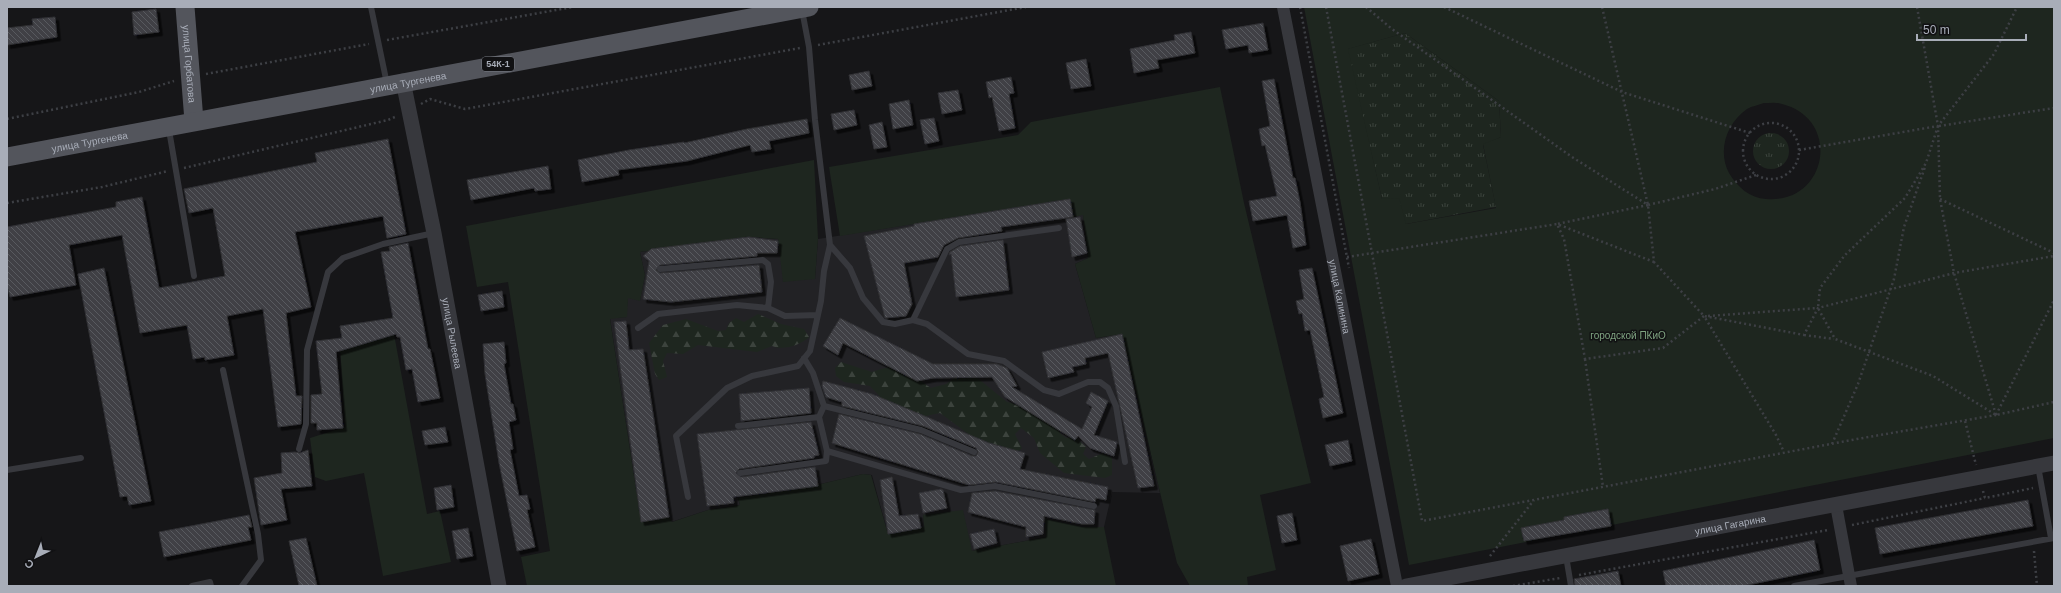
<svg xmlns="http://www.w3.org/2000/svg" width="2061" height="593" font-family="Helvetica,sans-serif">
<style>
.built{fill:#222225}
.grass{fill:url(#grass-tufts)}
.forest{fill:url(#forest-firs)}
.green{fill:#1e261f;fill-rule:evenodd}
.building{fill:url(#building-back-hatch);stroke:#303034;filter:url(#shadow)}
.lines{fill:none;stroke-linecap:round;stroke-linejoin:round}
.path{stroke:#3d3f44;stroke-width:2.5;stroke-dasharray:2 3;stroke-linecap:butt}
.service{stroke:#37383d;stroke-width:6}
.minor{stroke:#37383d;stroke-width:12}
.tertiary{stroke:#37383d;stroke-width:15}
.primary{stroke:#53555c;stroke-width:19}
.labels{text-anchor:middle;dominant-baseline:central;stroke-width:3;stroke-linejoin:round;paint-order:stroke}
.shield{fill:#111113;stroke:#7b7e86;stroke-width:1}
.shield-label{font-size:9px;font-weight:bold;fill:#a8adb8}
.street-label{font-size:10px;fill:#a8adb8;stroke:#111113}
.park-label{font-size:10px;fill:#7fa381;stroke:#111113}
</style>
<defs>
<pattern id="grass-tufts" width="24" height="20" patternUnits="userSpaceOnUse"><rect width="24" height="20" fill="#1e261f"/><path d="M3 7l-1-3M5 7V3M7 7l1-3M15 17l-1-3M17 17v-4M19 17l1-3" fill="none" stroke="#3c433d"/></pattern>
<pattern id="forest-firs" width="22" height="20" patternUnits="userSpaceOnUse"><rect width="22" height="20" fill="#1e261f"/><path d="M5 1l3.5 6h-7zM16 11l3.5 6h-7z" fill="#3c433d"/></pattern>
<pattern id="building-back-hatch" width="6" height="6" patternUnits="userSpaceOnUse"><rect width="6" height="6" fill="#404145"/><path d="M-1 5l2 2M0 0l6 6M5-1l2 2" fill="none" stroke="#595a5e"/></pattern>
<filter id="shadow"><feDropShadow dx="3.5" dy="3.5" stdDeviation="0" flood-color="#0009"/></filter>
</defs>
<rect width="100%" height="100%" fill="#161618"/>
<path class="built" d="M1070,199L1083,214L1088,258L1075,264L1096,338L1122,334L1160,493L1112,492L1104,527H1083L1046,519V537L972,551L923,515L924,527L888,534L872,475L863,474L804,488L738,498L740,505L708,510L671,522H641L610,318L626,317L628,297L640,300L645,275L640,252L749,237L778,239L815,279L818,239Z"/>
<path class="grass" d="M1405,33L1499,101L1501,137L1483,145L1496,207L1406,224L1382,199L1347,49Z
M1753 151a18 18 0 1 1 36 0a18 18 0 1 1-36 0Z"/>
<path class="forest" d="M758,314L781,324L804,329L809,337C800,345 784,351 772,346L757,352L698,345L683,354L667,353L663,361L667,377L659,380L655,374L649,343L663,325L686,319L718,331L726,330L729,323L736,318L744,322Z
M841,362L872,372C901,360 908,372 931,388L946,384L960,374L975,376L1007,402L1046,411L1060,433L1066,438L1074,436L1086,447L1083,454L1089,459L1103,453L1112,458V475L1105,478L1064,473L1040,453L1034,438L1021,428L1015,434L1022,448L1016,454L986,447L940,413L916,418L886,403L870,386L844,382L836,376L835,368Z"/>
<path class="green" d="M1304,7H2054V438L1409,565ZM1405,33L1499,101L1501,137L1483,144L1496,208L1406,224L1399,198L1382,199L1348,49ZM1764,103C1770,103 1777,102 1782,104C1842,119 1828,204 1766,199C1750,198 1737,187 1729,173C1717,150 1727,123 1747,109C1752,106 1759,105 1764,103Z
M1220,87L1244,203L1311,483L1260,495L1276,570L1247,577L1248,586H1190L1177,563L1122,334L1096,338L1075,264L1088,258L1083,215L1073,217L1070,199L840,236L829,167L1018,135L1031,122Z
M814,160L818,239L815,279L783,282L778,239L749,237L640,252L645,275L640,301L628,298L627,317L610,319L641,522L669,517L672,522L708,510L740,505L738,498L804,488L863,474L871,475L888,534L924,527L923,515L963,510L972,551L1046,537L1045,519L1083,527H1104L1116,586H527L521,557L550,551L508,282L477,287L466,226Z
M394,334L427,514L440,511L451,562L383,576L364,473L326,481L315,477L310,438L345,427L340,347Z"/>
<path class="building" d="M156,9L159,32L134,35L132,12Z
M55,17L57,37L7,45V28L33,25L32,19Z
M1263,23L1268,50L1249,53L1248,45L1226,49L1222,30Z
M1191,32L1195,53L1157,60L1159,68L1134,73L1130,49L1175,40L1174,35Z
M1086,59L1091,86L1071,89L1066,63Z
M869,71L872,86L852,90L849,75Z
M1011,77L1014,93L1009,94L1015,128L999,131L992,97L989,98L986,82Z
M1274,79L1293,178H1295L1300,202L1306,245L1293,248L1287,215L1253,221L1249,201L1277,196L1265,145L1262,146L1259,129L1270,126L1262,81Z
M958,90L962,110L942,114L938,93Z
M909,100L913,125L893,129L889,104Z
M854,110L857,125L834,130L831,114Z
M934,118L939,141L925,144L920,120Z
M807,119L809,133L769,141L771,149L752,152L750,145L687,161L618,170L619,175L582,182L578,160L629,150L684,142V143L747,129Z
M882,122L887,147L874,149L869,125Z
M388,139L406,234L387,238L383,216L295,232L311,307L286,313L296,396H302L301,424L278,427L263,309L227,316L234,355L205,360V357L193,359L187,325L140,333L122,235L69,245L76,285L10,297L8,289H7V227L116,207V202L142,197L159,288L225,276L213,208L189,213L184,189L317,162L315,153Z
M548,166L551,189L535,191L534,188L471,200L467,180Z
M1070,199L1073,217L1001,227L1002,231L958,238L944,245L938,257L904,263L912,304L906,316L885,318L864,236L914,226V224Z
M1080,217L1087,253L1072,257L1066,219Z
M749,237L778,241L777,253H757V256L660,265L656,270L660,273L759,265L762,292L671,302L643,299L649,261L643,256L651,249Z
M1003,240L1009,290L956,297L951,254L949,255L950,252L960,246Z
M408,243L428,349H430L440,398L418,402L412,369L406,370L400,337H397L396,334L336,352L343,428L317,430V423H311V395L322,394L316,341L342,338L340,326L393,318L381,252L390,251L389,247Z
M104,268L151,501L129,505L127,496L120,497L78,274Z
M1312,268L1343,413L1323,418L1319,399L1324,397L1310,330L1305,331L1302,313L1299,314L1296,301L1304,299L1299,270Z
M502,291L504,307L481,311L478,295Z
M840,318L933,364H997L1007,368L1017,386L1012,387L1082,429L1092,407L1086,403L1091,392L1108,401L1094,435L1117,442L1114,456L1090,448L1078,436L1075,440L1005,397L992,377L933,378L917,381L843,343L838,355L823,346Z
M626,321L629,350L643,349L669,517L641,522L614,322Z
M1122,334L1154,486L1138,488L1108,353L1085,358L1086,364L1072,367L1074,372L1048,378L1042,352Z
M504,342L506,363L504,364L511,404H513L516,420L509,422L513,449L510,450L519,496L527,495L530,509L527,510L535,547L517,551L499,463L485,374L483,344Z
M823,381L872,394L989,443L1025,453L1020,469L1108,487L1106,500L1096,498L1095,502L996,482L969,485L832,443L839,414L920,434L972,456H976L978,452L976,448L923,426L842,406V402L826,397L822,386Z
M809,388L811,413L741,421L739,394Z
M811,422L819,455L814,456V458L739,469L736,473L741,477L815,467L818,486L733,497L734,503L707,506L697,434Z
M445,427L448,442L425,445L422,431Z
M1348,440L1352,461L1330,466L1325,445Z
M308,450L312,486L281,489L287,520L261,525L254,478L282,473L281,453L295,452L300,453Z
M892,477L899,516L918,514L921,528L888,534L880,480Z
M451,485L454,507L437,510L434,488Z
M941,489L943,490L947,508L923,513L919,493Z
M995,491L1095,510L1094,524H1082L1044,516L1043,534L1026,537V527L968,512L972,493Z
M2028,500L2033,526L1880,554L1875,528Z
M1608,509L1611,526L1524,541L1521,528L1564,520V517Z
M1292,513L1297,540L1282,543L1277,516Z
M249,515L252,527H248L251,540L164,557L159,532Z
M468,528L473,556L457,559L452,531Z
M994,529L997,543L974,549L970,534Z
M306,538L317,586H299L289,541Z
M1371,539L1379,574L1348,581L1340,546Z
M1814,540L1820,570L1743,586H1666L1663,571Z
M1618,571L1621,586H1575L1574,579Z"/>
<g class="lines">
<path class="path" d="M1300,7L1349,268
M1326,7L1422,521L1857,439L1996,415
M1366,7L1392,29L1572,157L1648,205L1715,189L1756,175
M1444,7L1622,92L1750,133
M1602,7L1648,205L1654,262L1704,316L1804,335L1818,308L1954,273L2054,256
M1917,7L1938,126L1940,199L1954,273L1996,415
M387,40L573,7
M818,45L1026,7
M206,74L369,44
M421,104L430,99L465,109L800,48
M7,119L139,92L174,81
M1743 151a28 28 0 1 1 56 0a28 28 0 1 1-56 0Z
M1938,126L1926,163L1905,198L1845,255L1820,288L1818,308L1835,339L1933,376L1996,415L2054,402
M1939,126L2054,108
M1799,150L1938,126L1994,54L2017,7
M184,168L388,120L397,116
M1940,199L2054,253
M7,203L102,187L168,171
M1648,205L1557,224L1564,239L1585,359L1663,348L1704,316L1776,435L1784,452
M1347,257L1557,224L1654,262
M1708,316L1817,308
M1804,335L1834,339
M1585,359L1603,487
M1996,415L2054,300
M1965,421L1976,465
M1832,444L1858,384L1894,279L1904,227L1925,167
M1983,491L1985,498L2033,488
M1852,525L1985,498
M2034,551L2037,586
M1490,556L1534,500
M1579,575L1828,530
M1513,586L1560,578"/>
<path class="service" d="M371,7L387,84
M802,10L809,47L815,120L830,245L850,268L863,298L883,322L895,324L913,320L927,324L968,354L1004,361L1044,390L1059,394L1088,382H1100L1108,388L1116,406L1125,462
M169,130L194,276
M660,269L763,260L768,264L771,282L768,308
M913,320L947,249L959,242L1059,228
M638,328L658,314L737,305L768,308L785,316L818,315
M804,358L813,373L824,406L921,430L974,452
M223,370L258,534L261,560L242,586
M819,417L827,451L961,490L995,486L1094,506
M738,426L819,417L824,406
M299,449L306,424L307,350L328,272L343,258L383,244L434,233
M2038,466L2051,538
M7,470L81,458
M740,473L826,461L827,451
M688,497L676,436L727,388L752,376L798,366L810,351L821,301L824,271L830,245
M1566,556L1571,586
M192,586L210,582L211,586
M1794,586L2054,538"/>
<g class="minor">
<path id="s1" d="M1283,7L1397,586"/>
<path d="M1836,505L1851,586"/>
</g>
<g class="tertiary">
<path id="s2" d="M403,81L434,233L499,586"/>
<path id="s3" d="M1406,586L2054,463"/>
</g>
<g class="primary">
<path id="s4" d="M185,7L194,121"/>
<path id="s5" d="M7,157L809,7"/>
</g>
</g>
<g class="labels">
<rect class="shield" x="482" y="57" width="32" height="14" rx="3"/>
<g class="shield-label">
<text x="498" y="64">54К-1</text>
</g>
<g class="street-label">
<text stroke="none"><textPath href="#s4" startOffset="57">улица Горбатова</textPath></text>
<text stroke="none"><textPath href="#s5" startOffset="408">улица Тургенева</textPath></text>
<text stroke="none"><textPath href="#s5" startOffset="84">улица Тургенева</textPath></text>
<text stroke="none"><textPath href="#s1" startOffset="295">улица Калинина</textPath></text>
<text stroke="none"><textPath href="#s2" startOffset="257">улица Рылеева</textPath></text>
<text stroke="none"><textPath href="#s3" startOffset="330">улица Гагарина</textPath></text>
</g>
<g class="park-label">
<text x="1628" y="335">городской ПКиО</text>
</g>
</g>
<rect width="2061" height="593" fill="none" stroke="#a8adb8" stroke-width="16"/>
<g transform="translate(36 557) rotate(223)" stroke="#111113" stroke-width="3" paint-order="stroke">
<path d="M0-3L7 15L0 10L-7 15Z" fill="#a8adb8"/>
<text y="-6" font-size="11" font-weight="bold" text-anchor="middle" fill="#a8adb8">С</text>
</g>
<path d="M1917 34v6h109v-6" fill="none" stroke="#a8adb8" stroke-width="2"/>
<text x="1923" y="34" font-size="12" fill="#a8adb8" stroke="#111113" stroke-width="3" paint-order="stroke">50 m</text>
</svg>
